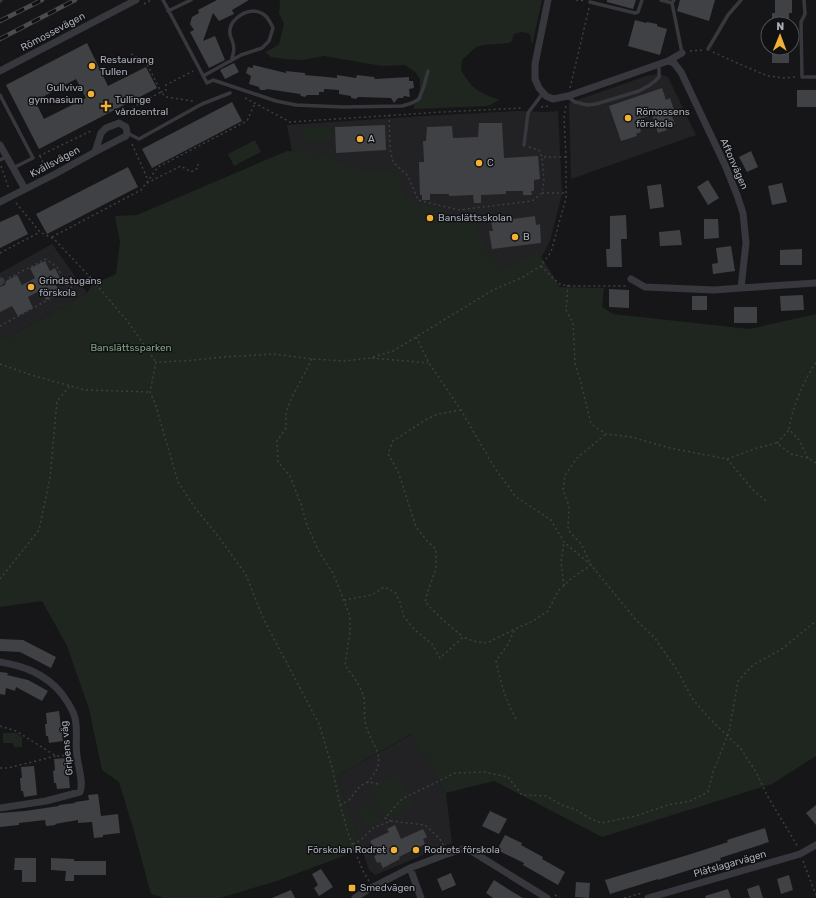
<svg xmlns="http://www.w3.org/2000/svg" width="816" height="898" font-family="Rubik,sans-serif">
<style>
.built{fill:#222225}
.green{fill:#1e261f}
.building{fill:#404145;fill-rule:evenodd}
.lines{fill:none;stroke-linecap:round;stroke-linejoin:round}
.path{stroke:#3d3f44;stroke-width:1.5;stroke-dasharray:2 3;stroke-linecap:butt}
.lane{stroke:#37383d;stroke-width:3.5}
.street{stroke:#37383d;stroke-width:7}
.rail-casing{stroke:#4a4c52;stroke-width:4.5}
.rail{stroke:#111113;stroke-width:3;stroke-dasharray:9;stroke-linecap:butt}
.poi-dot{fill:#f2b134;stroke:#111113;stroke-width:1.5}
.labels{text-anchor:middle;dominant-baseline:central;stroke-width:3;stroke-linejoin:round;paint-order:stroke}
.street-label{font-size:10px;fill:#a8adb8;stroke:#111113}
.poi-label{font-size:10px;fill:#a8adb8;stroke:#111113;text-anchor:start}
.park-label{font-size:10px;fill:#7fa381;stroke:#111113}
</style>
<rect width="100%" height="100%" fill="#161618"/>
<path class="built" d="M658,74L668,77L696,135L571,179L569,103L646,76Z
M519,111L545,112L558,111L562,194L550,241L538,264L329,351L287,125L424,116Z
M52,244L87,293L0,342V273Z
M412,734L446,793L452,843L375,875L369,870L337,776Z"/>
<path class="green" d="M281,0H542L533,41L531,44V36L528,33L521,32L514,34L512,41L509,43L484,45L476,47L462,60L461,70C466,78 472,88 481,92C487,96 493,97 499,100L488,106L413,109L420,90V79L415,72L405,65L382,66L324,56L303,60L286,59L271,57L265,52L275,47L279,44L284,24L279,13L280,1Z
M331,126L332,140L304,142V128Z
M255,140L261,152L234,166L228,154Z
M287,151L319,153L352,168L399,173L405,197L474,224L488,254L502,269L538,252L560,287L604,288L602,307L613,314L749,329L816,314V756L772,784L602,837L494,781L446,793L411,734L337,776L362,849L277,881L220,898H164L151,894L134,831L119,782L102,770L89,709L67,646L42,601L0,607V342L87,293L93,284L116,274L120,242L115,216L137,215Z
M3,733H16L22,737V747H14L13,743H3Z
M399,774L414,805L385,818L370,787Z
M371,804L380,821L366,828L357,811Z"/>
<path class="building" d="M217,0H249L232,10L234,14L219,21L213,13L203,41L215,36L225,60L209,68L190,32L194,30L190,24L192,17L199,13L198,10Z
M607,0H636L633,9L607,2Z
M680,0H715L709,21L677,11Z
M775,0H792V13H789V24H772V13H775Z
M635,20L646,23L647,22L657,24V26L667,29L660,55L628,46Z
M87,43L108,86L146,67L157,88L39,149L6,85ZM76,79L86,98L44,119L35,101Z
M772,48H789V63H772Z
M234,63L239,72L225,79L220,70Z
M253,65L286,73V71L305,73V75L337,78V75L356,78L357,75L374,77L375,79L409,77V81H413L414,88L409,89L410,97L404,96L403,98H398L394,103L391,98L358,97L356,99L351,98V96L339,94V90L324,89V92H319V95H307L305,97L301,96L300,94L267,89L265,90H260L259,87L249,84L251,76L246,73L248,67L253,68Z
M662,88L666,100L670,98L675,113L671,114L675,124L666,127L667,130L658,133L652,115L637,120L641,132L636,134L637,136L621,141L609,106Z
M797,90H816V107H797Z
M232,102L242,121L152,168L142,149Z
M479,123H502L504,158L538,156L540,179L534,180V191H531L532,195H523V191H506V194L481,195V203H474L473,195L449,196V194H430V200H422V195H420L419,166V162H424L423,141H426L427,127L452,126L453,138L478,137Z
M385,125L386,150L336,153L335,127Z
M751,151L758,167L747,172L739,157Z
M128,167L138,187L47,234L36,214Z
M708,180L719,198L708,205L697,187Z
M782,183L787,202L772,205L768,186Z
M661,184L664,207L650,209L647,186Z
M18,214L28,234L0,248V222Z
M626,215L627,239H621L622,267H607L606,249H610V216Z
M535,216L536,225L540,224L541,243L492,249L489,231H493L491,222Z
M704,219H718L719,238L704,239Z
M680,230L682,245L660,246L659,232Z
M731,246L735,271L713,274L712,264L718,263L716,248Z
M802,249V265H780V250Z
M45,261L50,271L55,268L61,280L55,283L60,293L46,300L41,290L28,297L33,308L18,316L12,306L0,312V287L5,285L6,281L17,275L22,285L35,278L30,268Z
M609,289L629,290V308L609,307Z
M803,295L804,310L781,311L780,296Z
M692,296H707V310H692Z
M734,307H757V323H734Z
M0,639L23,640L56,657L51,668L20,652L0,651Z
M0,672L8,673L7,675L28,680L48,691L42,701L16,687L15,691L6,688L5,695L0,694Z
M59,711L63,741L49,743L48,736H46L45,724H47L46,713Z
M67,758L70,788L57,789L56,783H54L53,771L55,770L54,759Z
M34,766L37,795L24,797L23,791H21L20,778H22L21,767Z
M98,794L101,816L118,814L120,833L103,835V837L94,838L92,822L78,823V820L55,824L56,825L46,826L45,820L19,823V825L0,827V813L25,811L59,806V805L75,803V802L89,800L88,795Z
M816,805V825L806,813Z
M490,811L507,819L499,834L482,826Z
M395,825L401,839L423,829L427,837L423,839L425,844L399,857L400,859L383,868L380,862L377,863L374,856L377,855L370,841L389,832L387,829Z
M765,828L769,842L720,858L721,860L702,866L658,880V879L610,894L605,880L691,854L728,842L727,840Z
M505,835L522,843L521,845L543,857L542,859L565,872L558,885L523,865L524,863L497,850Z
M15,858H36V882H22V870H14Z
M51,858L74,859V861H106V875H74V881H65L66,871L51,870Z
M321,869L333,887L319,896L314,888L318,885L312,874Z
M451,873L456,885L442,891L437,879Z
M789,875L793,890L781,894L777,879Z
M494,880L511,891L523,898H493L486,893Z
M576,882L590,883L589,898L575,897Z
M759,885L763,898H750L747,889Z
M728,889L731,898H706L705,896Z
M291,890L295,898H272Z"/>
<g class="lines">
<path class="path" d="M576,0L584,1
M144,4L151,0
M690,51L702,50
M713,52L737,63L768,76L784,78L796,77
M131,54L146,62L161,92L166,90V85L193,71
M570,88L589,8
M245,98L290,122L442,112L523,108
M541,107L549,106
M119,115L161,92L166,97L193,101
M389,115L390,149L393,162L408,176L418,200L458,210L532,201L542,193L544,180L542,157
M132,144L148,180
M529,147L539,150L542,157H566
M39,156L93,130
M40,156L46,169
M1,166L9,189
M147,183L181,166L191,172L198,168V163
M542,193H566
M16,203L40,232L54,239L90,277L128,322L156,362
M52,237L141,190L158,167L247,121L255,103
M0,253L40,232
M541,266L553,278L561,285L575,286H626L627,285
M9,278L46,259L57,267L69,289
M568,285L566,310L573,323L575,363L581,383L591,424L606,434L631,437L670,448L727,459L757,448L777,443L791,454L808,458L816,463
M0,326L90,277
M416,337L429,363L461,410L494,467L516,497L551,520L564,542L591,565L636,620L654,637L677,670L692,698L708,717L741,749L756,772L768,797L798,847
M372,358L428,363
M312,359L292,397L286,412V428L277,441L278,462L290,476L301,504L307,525L319,552L333,573L350,616V632L345,665C352,675 361,686 364,698C365,706 364,714 365,722C371,748 391,756 368,782
M0,364L31,375L85,390L150,392
M461,410L438,414L427,419L393,441L388,454L398,471L416,527L428,542L436,549V569L428,591L425,602L442,619L463,637
M777,443L789,430
M808,458L799,440L789,429C792,407 804,381 816,362
M727,459L752,489L766,501
M0,579L39,530L50,478L57,401L70,386
M564,586L561,562L564,542
M344,600L372,595L384,587L395,592L400,602L404,617L415,630L432,644L440,658L463,637L473,641L487,643L515,629
M516,719C505,698 501,684 496,661L508,644L515,629L533,621L548,611L558,591L572,578L591,565L581,544L568,530L569,506L563,490L565,475L577,458L606,434
M0,726L16,731L56,756L69,755
M0,768H8L56,756
M340,805L349,800L360,786L368,782L378,784
M391,821L385,818L402,799L455,773L484,772L508,777L522,795L546,796L564,806L575,809L589,818L601,823L636,816L668,805L690,801L708,792L713,772L729,732L733,709L738,681L753,665L782,649L816,621
M353,844L361,840L373,828L391,821L425,825L440,839L444,847
M803,861L816,895
M369,881L363,871L349,836L340,805L332,767L319,724L263,618L246,575L218,536L195,508L178,482L155,403L150,392L156,362L184,361L223,357L274,354L312,359L345,361L370,358L393,351L493,290L523,277L541,266L551,252L566,198V157L564,118L566,105
M555,895L560,898
M624,898L642,893"/>
<path class="lane" d="M163,0L207,83L213,80L276,101L296,105L343,107L402,106L412,103L419,99L424,86L428,71
M661,0L672,3
M674,0L672,3L682,53
M804,0L805,14L801,22L802,77H816
M0,1L1,0
M590,2L635,13L638,12L642,0
M168,11L191,0
M708,49L728,15L741,0
M203,76L241,55L262,48L269,41L273,28C269,19 265,12 254,11C242,11 228,22 230,34C230,36 231,38 232,40C235,48 234,53 231,61
M0,95L33,158L13,168
M568,97L575,102L587,105L596,104L639,91L650,85L655,81L659,77V69L658,65
M127,133L139,139L202,104L230,93
M524,145L528,113L543,93
M0,160L6,157"/>
<path class="street" d="M548,0L535,64V79L539,88L546,96L553,99L568,96L668,61L682,53
M668,61L674,63L681,72L725,165L737,195L743,213L746,243L741,288L816,283
M0,71L136,0
M0,145L25,189
M0,202L55,174L95,152L122,138L126,136L127,133L126,127L119,123L106,128L101,133L95,152
M631,279L645,287L714,290L741,288
M0,282L1,281
M0,662C24,666 46,674 62,694C67,701 73,709 75,718C78,731 75,743 77,756C78,766 84,783 80,792L46,801L0,808
M410,868L421,898
M355,898L367,890L410,868L444,855L463,849L473,852L547,898
M648,898L800,854L816,845"/>
<defs>
<path id="rail" d="M0,21L42,0
M0,39L75,0"/>
</defs>
<use href="#rail" class="rail-casing"/>
<use href="#rail" class="rail"/>
</g>
<g class="poi-dot">
<circle cx="92" cy="66" r="4"/>
<circle cx="91" cy="94" r="4"/>
<path d="M104 100h4v4h4v4h-4v4h-4v-4h-4v-4h4z"/>
<circle cx="628" cy="118" r="4"/>
<circle cx="360" cy="139" r="4"/>
<circle cx="479" cy="163" r="4"/>
<circle cx="430" cy="218" r="4"/>
<circle cx="515" cy="237" r="4"/>
<circle cx="31" cy="287" r="4"/>
<circle cx="394" cy="850" r="4"/>
<circle cx="416" cy="850" r="4"/>
<rect x="348" y="884" width="8" height="8" rx="2"/>
</g>
<g class="labels">
<g class="street-label">
<text transform="translate(53 32) rotate(-28)">Römossevägen</text>
<text transform="translate(55 162) rotate(-28)">Kvällsvägen</text>
<text transform="translate(734 164) rotate(66)">Aftonvägen</text>
<text transform="translate(67 748) rotate(-96)">Gripens väg</text>
<text transform="translate(730 864) rotate(-16)">Plåtslagarvägen</text>
</g>
<g class="poi-label">
<text x="100" y="60">Restaurang<tspan x="100" dy="12">Tullen</tspan></text>
<text x="83" y="88" text-anchor="end">Gullviva<tspan x="83" dy="12">gymnasium</tspan></text>
<text x="115" y="100">Tullinge<tspan x="115" dy="12">vårdcentral</tspan></text>
<text x="636" y="112">Römossens<tspan x="636" dy="12">förskola</tspan></text>
<text x="368" y="139">A</text>
<text x="487" y="163">C</text>
<text x="438" y="218">Banslättsskolan</text>
<text x="523" y="237">B</text>
<text x="39" y="281">Grindstugans<tspan x="39" dy="12">förskola</tspan></text>
<text x="386" y="850" text-anchor="end">Förskolan Rodret</text>
<text x="424" y="850">Rodrets förskola</text>
<text x="360" y="888">Smedvägen</text>
</g>
<g class="park-label">
<text x="131" y="348">Banslättssparken</text>
</g>
</g>
<g transform="translate(780 36) rotate(1)"><circle r="19" fill="#111113" stroke="#4d4f55"/>
<path d="M0-3L7 15L0 10L-7 15Z" fill="#f2b134"/>
<text y="-6" font-size="11" font-weight="bold" text-anchor="middle" fill="#a8adb8">N</text>
</g>
</svg>
